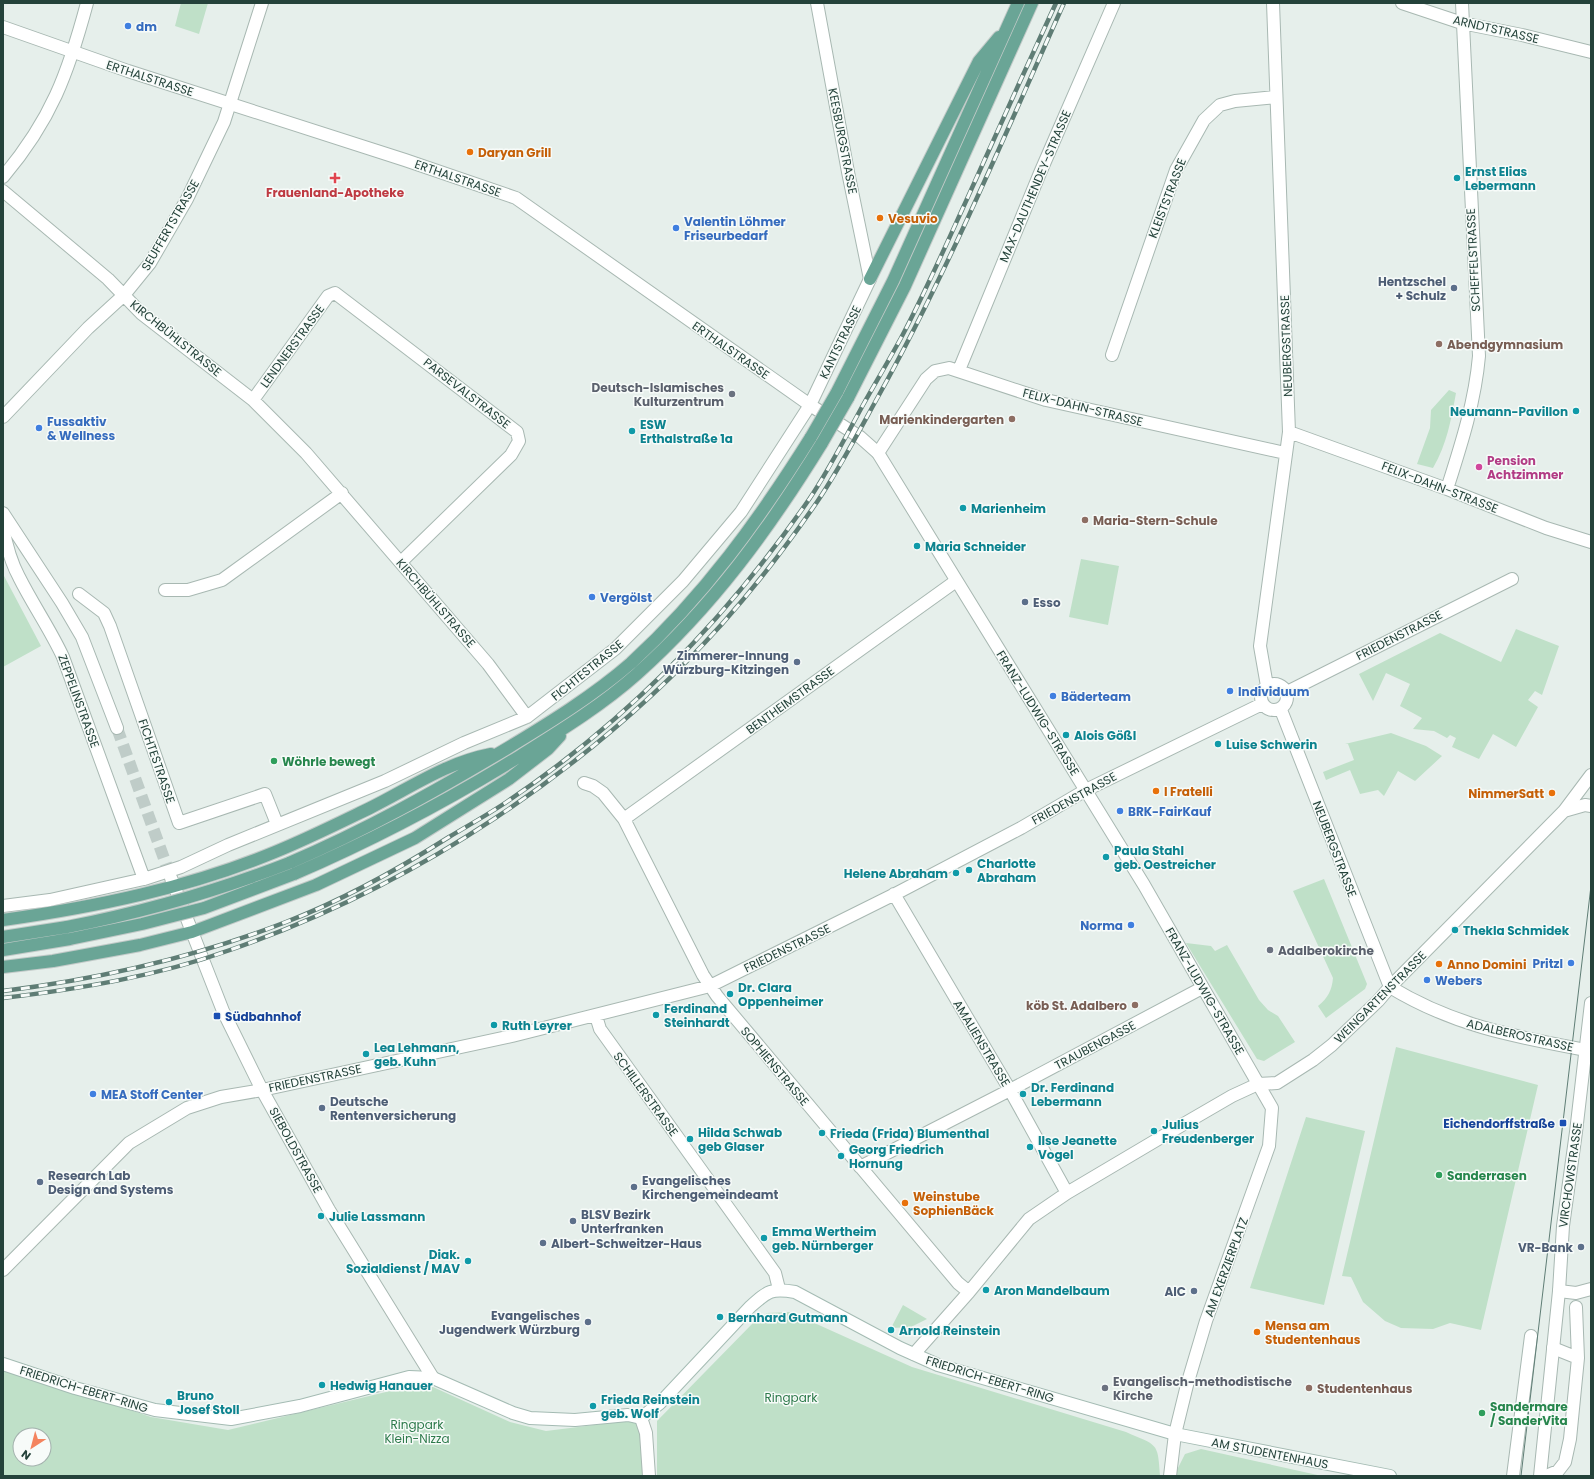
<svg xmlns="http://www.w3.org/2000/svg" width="1594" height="1479" font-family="Poppins,sans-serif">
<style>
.green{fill:#bfe0c8;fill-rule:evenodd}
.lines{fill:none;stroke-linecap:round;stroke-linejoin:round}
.tertiary-tunnel{stroke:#bfccc8;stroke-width:12;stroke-dasharray:12 6;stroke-linecap:butt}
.minor-casing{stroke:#a8b8b2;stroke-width:14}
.tertiary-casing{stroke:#a8b8b2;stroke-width:14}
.secondary-casing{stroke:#a4bbb3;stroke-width:14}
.primary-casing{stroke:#c2cac8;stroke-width:14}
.minor{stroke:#fff;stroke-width:12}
.tertiary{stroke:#fff;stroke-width:12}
.secondary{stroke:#fff;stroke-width:12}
.primary{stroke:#6aa596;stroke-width:12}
.tram{stroke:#5f7d75;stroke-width:1}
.rail-casing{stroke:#5f7d75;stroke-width:4.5}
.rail{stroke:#f7fbf9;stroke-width:3;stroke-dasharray:9;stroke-linecap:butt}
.primary-bridge-casing{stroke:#c2cac8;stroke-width:14;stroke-linecap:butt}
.primary-bridge{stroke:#6aa596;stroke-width:12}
.shop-dot{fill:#3f7fe0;stroke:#f7fbf9;stroke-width:1.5}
.food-dot{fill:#e8710a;stroke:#f7fbf9;stroke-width:1.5}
.health-dot{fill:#e0444e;stroke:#f7fbf9;stroke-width:1.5}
.culture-dot{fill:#0f9aa8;stroke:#f7fbf9;stroke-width:1.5}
.service-dot{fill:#5c6f8a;stroke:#f7fbf9;stroke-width:1.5}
.education-dot{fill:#8d6e63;stroke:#f7fbf9;stroke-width:1.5}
.worship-dot{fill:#6b7280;stroke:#f7fbf9;stroke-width:1.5}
.hotel-dot{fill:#d1479c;stroke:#f7fbf9;stroke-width:1.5}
.leisure-dot{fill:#2e9e5b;stroke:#f7fbf9;stroke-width:1.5}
.transit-dot{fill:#1a4fb4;stroke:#f7fbf9;stroke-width:1.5}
.labels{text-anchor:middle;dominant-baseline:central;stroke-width:3;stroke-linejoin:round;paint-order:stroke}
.shop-label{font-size:12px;font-weight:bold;fill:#366cbe;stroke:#f7fbf9;text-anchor:start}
.street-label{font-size:12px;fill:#24423a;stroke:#f7fbf9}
.food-label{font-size:12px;font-weight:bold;fill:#c56008;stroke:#f7fbf9;text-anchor:start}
.culture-label{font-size:12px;font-weight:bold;fill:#0d838f;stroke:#f7fbf9;text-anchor:start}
.health-label{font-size:12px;font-weight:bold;fill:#be3a42;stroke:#f7fbf9}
.service-label{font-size:12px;font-weight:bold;fill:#4e5e75;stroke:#f7fbf9;text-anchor:start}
.education-label{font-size:12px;font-weight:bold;fill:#785e54;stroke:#f7fbf9;text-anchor:start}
.worship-label{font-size:12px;font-weight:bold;fill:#5b616d;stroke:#f7fbf9;text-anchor:start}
.hotel-label{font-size:12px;font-weight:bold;fill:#b23c85;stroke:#f7fbf9;text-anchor:start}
.leisure-label{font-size:12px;font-weight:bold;fill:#27864d;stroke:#f7fbf9;text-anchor:start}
.transit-label{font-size:12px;font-weight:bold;fill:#164399;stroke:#f7fbf9;text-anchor:start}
.park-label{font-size:12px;fill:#2d7a4b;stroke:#f7fbf9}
</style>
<rect width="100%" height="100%" fill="#e6efeb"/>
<path class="green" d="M181,3H208L199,34L175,26Z
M1449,390L1456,393C1451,420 1447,444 1433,468L1417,464L1430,428L1431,410Z
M1081,559L1119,566L1108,625L1069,617Z
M3,574L41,646L3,667Z
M1516,629L1559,646L1542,695L1535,691L1528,700L1538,707L1516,747L1493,734L1479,759L1452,747L1456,738L1450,735L1447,738L1434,731L1413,729L1422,718L1400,706L1410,684L1386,673L1373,701L1359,674L1440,633L1501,662Z
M1391,733L1426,746L1442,756L1415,781L1398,771L1384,796L1378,790L1360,794L1350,770L1326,780L1323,772L1354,760L1348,744H1345Z
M1324,879L1367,984L1365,989L1326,1018L1318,1006C1328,998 1332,990 1333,978L1293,891Z
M1186,943L1211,946L1215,951L1227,945L1259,1000L1268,1010L1278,1016L1295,1042L1264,1061L1257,1059Z
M1396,1047L1538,1085L1481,1330L1450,1323L1433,1329L1401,1328L1385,1321L1363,1302L1351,1277L1342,1276Z
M1306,1117L1365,1131L1324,1305L1250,1288Z
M903,1305L927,1319L911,1327L891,1328Z
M790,1312L912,1367L1126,1432C1157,1446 1158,1441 1160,1476H657V1421L754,1322L767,1313Z
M3,1367L151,1417L228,1430L415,1385L433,1387L510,1422L546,1431L642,1419L644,1476H3ZM20,1435H44V1459H20Z
M1201,1449L1322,1476H1176V1472L1185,1454Z"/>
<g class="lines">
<path class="tertiary-tunnel" d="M117,728L171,878"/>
<defs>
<path id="minor" d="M817,3L848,172L870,279
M1402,3L1462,23L1522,35L1591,52
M3,177C51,120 68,74 87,3
M3,191L108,279L142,314L253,400L306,453L488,664L527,717
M1112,355L1176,170L1204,120L1220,105L1235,101L1276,97
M959,370L1040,173L1114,3
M253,400L328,296L335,293L517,432L519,441L511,455L401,562
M3,417L88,328L124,295L150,263L187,199L224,122L262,3
M1289,432L1447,489L1546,528L1591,542
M878,453L926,379L935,371L949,368L1046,400L1285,453
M1447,489C1461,445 1475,402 1479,356L1462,3
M3,527C6,544 11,562 19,577C33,605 50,629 63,657L144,879
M165,590H188L222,580L342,493
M79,594L104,613L110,626L179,823L265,794L277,824
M1261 697a13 13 0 1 1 26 0a13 13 0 1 1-26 0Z
M1267,686L1260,646L1289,432L1273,3
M1287,692L1512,579
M1281,710L1390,987C1456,1027 1517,1037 1591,1051
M584,783L593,786L603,793L624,819L703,975L717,996L958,1283L969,1292
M624,819L956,581
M894,894L1010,1090L1067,1193
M3,906L50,900L144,879L181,867L228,845L385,781L464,743L527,717L615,649L683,581L741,512L810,405
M596,1016L600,1029L775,1273L779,1289
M262,1090L512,1036L710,986L899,892L1021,828L1086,790L1262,704
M860,1167L1010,1090L1202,988
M1559,1291L1576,1293L1591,1289
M1576,1307L1578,1358
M914,1354L969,1292L1029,1219L1067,1193L1170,1132L1232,1096L1258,1084
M1513,1476L1531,1336
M1546,1476L1558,1471L1565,1462L1570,1439L1578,1358L1553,1348"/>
<path id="tertiary" d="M3,27L128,71L405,160L516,198L810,405L860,437L878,453L1144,885L1272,1108L1269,1146L1206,1321L1187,1385L1175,1434L1170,1476
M810,405L870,279
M3,513L62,603L82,637L117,728
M1564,811L1585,805L1591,806
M171,878L223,1011L262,1090L329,1210L433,1378
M1258,1084L1277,1083L1313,1060L1332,1045L1378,1001L1390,987L1564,811L1591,775
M3,1270L129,1143L187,1108L221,1097L262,1090
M641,1418L646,1433L649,1476
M1540,1476L1559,1291L1563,1226L1576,1132L1591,1003"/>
<path id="secondary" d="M3,1364L75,1388L155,1410L231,1419L300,1406L409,1377L433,1378L513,1413L530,1418L575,1420L628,1415L641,1418L660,1403L750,1307C768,1291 771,1288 795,1292L900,1348L938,1365L1175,1434L1390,1476"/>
<path id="primary" d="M870,279L979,61L999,37
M837,392L893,281L1018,3
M848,398L905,286L1032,3
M289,863C366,830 434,792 506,749C549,723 593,696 631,663C704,596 759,520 811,437
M294,874C373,840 447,801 520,756C560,731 601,706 637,674C713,606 769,529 822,443
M3,920C95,907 188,888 275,852C307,839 339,823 370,808C412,787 445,763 491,754
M3,937L67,927
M3,950L70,939
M3,967L53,961L140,945L192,932L316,885L415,838L509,779L548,749L560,736"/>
</defs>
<use href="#minor" class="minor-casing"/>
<use href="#tertiary" class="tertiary-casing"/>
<use href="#secondary" class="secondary-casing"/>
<use href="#primary" class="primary-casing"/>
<use href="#minor" class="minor"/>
<use href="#tertiary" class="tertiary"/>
<use href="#secondary" class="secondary"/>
<use href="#primary" class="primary"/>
<path class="tram" d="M1521,1476L1591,886"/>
<defs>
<path id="rail" d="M3,991C99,979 196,957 286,922C343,900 397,870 449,837C469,825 489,814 508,801C628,720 728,617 810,498C830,468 846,436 863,405C876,382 889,360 901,338C925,293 946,245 967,199C996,134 1026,68 1056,3
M3,998C79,989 158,976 230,950C415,886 591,769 722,624C756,586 788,544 817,502C840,468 859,431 879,395C949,269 1005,134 1064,3"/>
</defs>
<use href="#rail" class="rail-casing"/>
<use href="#rail" class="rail"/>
<defs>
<path id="primary-bridge" d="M811,437L837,392
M822,443L848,398
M67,927C143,912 217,891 289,863
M70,939L142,924L204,908L294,874"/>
</defs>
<use href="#primary-bridge" class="primary-bridge-casing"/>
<use href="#primary-bridge" class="primary-bridge"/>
</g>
<g class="shop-dot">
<circle cx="128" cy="26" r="4"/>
<circle cx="676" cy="228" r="4"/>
<circle cx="39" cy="428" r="4"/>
<circle cx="592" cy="597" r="4"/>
<circle cx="1230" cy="691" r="4"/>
<circle cx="1053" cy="696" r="4"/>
<circle cx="1120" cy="811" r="4"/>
<circle cx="1131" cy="925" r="4"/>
<circle cx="1571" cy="963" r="4"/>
<circle cx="1427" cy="980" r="4"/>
<circle cx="93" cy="1094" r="4"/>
</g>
<g class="food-dot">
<circle cx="470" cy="152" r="4"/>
<circle cx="880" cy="218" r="4"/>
<circle cx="1156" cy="791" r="4"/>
<circle cx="1552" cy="793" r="4"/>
<circle cx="1439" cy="964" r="4"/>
<circle cx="905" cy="1203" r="4"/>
<circle cx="1257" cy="1332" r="4"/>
</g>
<path class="health-dot" d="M333 172h4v4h4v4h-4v4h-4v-4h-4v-4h4z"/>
<g class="culture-dot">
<circle cx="1457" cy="178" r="4"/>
<circle cx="1576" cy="411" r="4"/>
<circle cx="632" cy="431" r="4"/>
<circle cx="963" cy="508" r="4"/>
<circle cx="917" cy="546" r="4"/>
<circle cx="1066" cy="735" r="4"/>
<circle cx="1218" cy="744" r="4"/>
<circle cx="1106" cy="857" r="4"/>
<circle cx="969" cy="870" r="4"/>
<circle cx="956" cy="873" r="4"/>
<circle cx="1455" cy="930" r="4"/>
<circle cx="730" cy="994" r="4"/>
<circle cx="656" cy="1015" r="4"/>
<circle cx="494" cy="1025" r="4"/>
<circle cx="366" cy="1054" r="4"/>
<circle cx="1023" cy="1094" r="4"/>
<circle cx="1154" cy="1131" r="4"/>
<circle cx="822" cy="1133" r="4"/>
<circle cx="690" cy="1139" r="4"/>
<circle cx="1030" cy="1147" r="4"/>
<circle cx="841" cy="1156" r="4"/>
<circle cx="321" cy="1216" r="4"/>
<circle cx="764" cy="1238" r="4"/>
<circle cx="468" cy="1261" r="4"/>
<circle cx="986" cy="1290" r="4"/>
<circle cx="720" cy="1317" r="4"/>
<circle cx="891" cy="1330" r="4"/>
<circle cx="322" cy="1385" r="4"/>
<circle cx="169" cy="1402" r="4"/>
<circle cx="593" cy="1406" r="4"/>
</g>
<g class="service-dot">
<circle cx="1454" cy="288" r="4"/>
<circle cx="1025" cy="602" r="4"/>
<circle cx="797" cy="662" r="4"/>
<circle cx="322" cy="1108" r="4"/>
<circle cx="40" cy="1182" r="4"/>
<circle cx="634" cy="1187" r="4"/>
<circle cx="573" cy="1221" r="4"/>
<circle cx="543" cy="1243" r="4"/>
<circle cx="1581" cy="1247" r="4"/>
<circle cx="1194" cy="1291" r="4"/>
<circle cx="588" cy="1322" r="4"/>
</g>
<g class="education-dot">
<circle cx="1439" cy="344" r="4"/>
<circle cx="1012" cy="419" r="4"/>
<circle cx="1085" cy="520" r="4"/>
<circle cx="1135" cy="1005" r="4"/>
<circle cx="1309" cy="1388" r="4"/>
</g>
<g class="worship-dot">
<circle cx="732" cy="394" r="4"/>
<circle cx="1270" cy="950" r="4"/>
<circle cx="1105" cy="1388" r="4"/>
</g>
<circle class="hotel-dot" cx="1479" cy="467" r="4"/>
<g class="leisure-dot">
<circle cx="274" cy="761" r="4"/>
<circle cx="1439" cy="1175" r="4"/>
<circle cx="1482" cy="1413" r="4"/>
</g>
<g class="transit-dot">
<rect x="213" y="1012" width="8" height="8" rx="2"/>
<rect x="1559" y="1119" width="8" height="8" rx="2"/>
</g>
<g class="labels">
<g class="shop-label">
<text x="136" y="26">dm</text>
<text x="684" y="221">Valentin Löhmer<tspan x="684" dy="14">Friseurbedarf</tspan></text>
<text x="47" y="421">Fussaktiv<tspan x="47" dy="14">&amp; Wellness</tspan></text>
<text x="600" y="597">Vergölst</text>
<text x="1238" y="691">Individuum</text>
<text x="1061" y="696">Bäderteam</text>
<text x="1128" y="811">BRK-FairKauf</text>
<text x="1123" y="925" text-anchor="end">Norma</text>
<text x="1563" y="963" text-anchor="end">Pritzl</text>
<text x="1435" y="980">Webers</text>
<text x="101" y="1094">MEA Stoff Center</text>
</g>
<g class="street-label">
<text transform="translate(1496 29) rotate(13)">ARNDTSTRASSE</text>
<text transform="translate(150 78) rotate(18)">ERTHALSTRASSE</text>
<text transform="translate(843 141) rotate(79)">KEESBURGSTRASSE</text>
<text transform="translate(458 178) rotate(19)">ERTHALSTRASSE</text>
<text transform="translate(1035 186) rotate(-67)">MAX-DAUTHENDEY-STRASSE</text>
<text transform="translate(1167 198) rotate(-69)">KLEISTSTRASSE</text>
<text transform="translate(170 225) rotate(-60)">SEUFFERTSTRASSE</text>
<text transform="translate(1473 260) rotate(-93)">SCHEFFELSTRASSE</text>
<text transform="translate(176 338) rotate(39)">KIRCHBÜHLSTRASSE</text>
<text transform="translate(840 342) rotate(-64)">KANTSTRASSE</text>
<text transform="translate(292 346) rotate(-54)">LENDNERSTRASSE</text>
<text transform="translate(1286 346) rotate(-92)">NEUBERGSTRASSE</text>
<text transform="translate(731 350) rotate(35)">ERTHALSTRASSE</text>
<text transform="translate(467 393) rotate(38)">PARSEVALSTRASSE</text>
<text transform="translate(1083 407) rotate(14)">FELIX-DAHN-STRASSE</text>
<text transform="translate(1440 487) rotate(21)">FELIX-DAHN-STRASSE</text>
<text transform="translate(436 603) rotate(49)">KIRCHBÜHLSTRASSE</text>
<text transform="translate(1399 635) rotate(-27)">FRIEDENSTRASSE</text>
<text transform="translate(587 670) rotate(-39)">FICHTESTRASSE</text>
<text transform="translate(790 700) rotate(-36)">BENTHEIMSTRASSE</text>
<text transform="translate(79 701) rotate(70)">ZEPPELINSTRASSE</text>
<text transform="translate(1038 713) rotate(58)">FRANZ-LUDWIG-STRASSE</text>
<text transform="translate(157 761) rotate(71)">FICHTESTRASSE</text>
<text transform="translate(1074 798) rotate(-29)">FRIEDENSTRASSE</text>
<text transform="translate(1335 849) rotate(69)">NEUBERGSTRASSE</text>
<text transform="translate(787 948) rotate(-26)">FRIEDENSTRASSE</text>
<text transform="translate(1205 991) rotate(60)">FRANZ-LUDWIG-STRASSE</text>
<text transform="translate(1380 997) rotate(-45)">WEINGARTENSTRASSE</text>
<text transform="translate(1520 1035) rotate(13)">ADALBEROSTRASSE</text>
<text transform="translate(982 1043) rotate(59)">AMALIENSTRASSE</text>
<text transform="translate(1095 1045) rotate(-28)">TRAUBENGASSE</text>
<text transform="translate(775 1066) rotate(50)">SOPHIENSTRASSE</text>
<text transform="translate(315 1078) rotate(-12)">FRIEDENSTRASSE</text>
<text transform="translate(646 1094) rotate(54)">SCHILLERSTRASSE</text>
<text transform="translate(296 1150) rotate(61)">SIEBOLDSTRASSE</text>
<text transform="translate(1570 1175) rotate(-82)">VIRCHOWSTRASSE</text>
<text transform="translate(1226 1267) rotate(-70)">AM EXERZIERPLATZ</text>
<text transform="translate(990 1379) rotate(17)">FRIEDRICH-EBERT-RING</text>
<text transform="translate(84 1389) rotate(17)">FRIEDRICH-EBERT-RING</text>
<text transform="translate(1270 1453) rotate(11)">AM STUDENTENHAUS</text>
</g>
<g class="food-label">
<text x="478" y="152">Daryan Grill</text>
<text x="888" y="218">Vesuvio</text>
<text x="1164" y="791">I Fratelli</text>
<text x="1544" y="793" text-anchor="end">NimmerSatt</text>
<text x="1447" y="964">Anno Domini</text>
<text x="913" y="1196">Weinstube<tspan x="913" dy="14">SophienBäck</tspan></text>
<text x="1265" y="1325">Mensa am<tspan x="1265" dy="14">Studentenhaus</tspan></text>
</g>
<g class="culture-label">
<text x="1465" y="171">Ernst Elias<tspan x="1465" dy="14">Lebermann</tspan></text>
<text x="1568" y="411" text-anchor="end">Neumann-Pavillon</text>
<text x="640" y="424">ESW<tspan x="640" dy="14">Erthalstraße 1a</tspan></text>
<text x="971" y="508">Marienheim</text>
<text x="925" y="546">Maria Schneider</text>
<text x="1074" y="735">Alois Gößl</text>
<text x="1226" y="744">Luise Schwerin</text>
<text x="1114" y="850">Paula Stahl<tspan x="1114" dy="14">geb. Oestreicher</tspan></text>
<text x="977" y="863">Charlotte<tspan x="977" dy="14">Abraham</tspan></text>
<text x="948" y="873" text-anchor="end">Helene Abraham</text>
<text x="1463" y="930">Thekla Schmidek</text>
<text x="738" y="987">Dr. Clara<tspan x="738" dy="14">Oppenheimer</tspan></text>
<text x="664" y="1008">Ferdinand<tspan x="664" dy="14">Steinhardt</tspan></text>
<text x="502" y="1025">Ruth Leyrer</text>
<text x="374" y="1047">Lea Lehmann,<tspan x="374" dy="14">geb. Kuhn</tspan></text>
<text x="1031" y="1087">Dr. Ferdinand<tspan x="1031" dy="14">Lebermann</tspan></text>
<text x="1162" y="1124">Julius<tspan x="1162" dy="14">Freudenberger</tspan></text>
<text x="698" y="1132">Hilda Schwab<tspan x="698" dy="14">geb Glaser</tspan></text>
<text x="830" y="1133">Frieda (Frida) Blumenthal</text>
<text x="1038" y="1140">Ilse Jeanette<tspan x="1038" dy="14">Vogel</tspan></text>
<text x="849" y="1149">Georg Friedrich<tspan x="849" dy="14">Hornung</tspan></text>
<text x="329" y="1216">Julie Lassmann</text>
<text x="772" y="1231">Emma Wertheim<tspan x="772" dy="14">geb. Nürnberger</tspan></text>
<text x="460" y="1254" text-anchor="end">Diak.<tspan x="460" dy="14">Sozialdienst / MAV</tspan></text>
<text x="994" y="1290">Aron Mandelbaum</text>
<text x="728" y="1317">Bernhard Gutmann</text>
<text x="899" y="1330">Arnold Reinstein</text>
<text x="330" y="1385">Hedwig Hanauer</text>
<text x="177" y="1395">Bruno<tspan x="177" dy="14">Josef Stoll</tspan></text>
<text x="601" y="1399">Frieda Reinstein<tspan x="601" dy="14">geb. Wolf</tspan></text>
</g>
<g class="health-label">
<text x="335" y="192">Frauenland-Apotheke</text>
</g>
<g class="service-label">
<text x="1446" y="281" text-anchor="end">Hentzschel<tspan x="1446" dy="14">+ Schulz</tspan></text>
<text x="1033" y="602">Esso</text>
<text x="789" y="655" text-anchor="end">Zimmerer-Innung<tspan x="789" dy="14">Würzburg-Kitzingen</tspan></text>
<text x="330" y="1101">Deutsche<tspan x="330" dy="14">Rentenversicherung</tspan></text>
<text x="48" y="1175">Research Lab<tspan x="48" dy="14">Design and Systems</tspan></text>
<text x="642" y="1180">Evangelisches<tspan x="642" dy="14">Kirchengemeindeamt</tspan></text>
<text x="581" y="1214">BLSV Bezirk<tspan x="581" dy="14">Unterfranken</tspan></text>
<text x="551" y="1243">Albert-Schweitzer-Haus</text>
<text x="1573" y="1247" text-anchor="end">VR-Bank</text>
<text x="1186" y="1291" text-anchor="end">AIC</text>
<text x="580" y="1315" text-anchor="end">Evangelisches<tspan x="580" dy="14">Jugendwerk Würzburg</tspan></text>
</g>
<g class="education-label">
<text x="1447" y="344">Abendgymnasium</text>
<text x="1004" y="419" text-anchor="end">Marienkindergarten</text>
<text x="1093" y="520">Maria-Stern-Schule</text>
<text x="1127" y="1005" text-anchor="end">köb St. Adalbero</text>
<text x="1317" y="1388">Studentenhaus</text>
</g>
<g class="worship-label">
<text x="724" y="387" text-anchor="end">Deutsch-Islamisches<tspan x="724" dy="14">Kulturzentrum</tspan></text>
<text x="1278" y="950">Adalberokirche</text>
<text x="1113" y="1381">Evangelisch-methodistische<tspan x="1113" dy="14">Kirche</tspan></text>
</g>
<g class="hotel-label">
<text x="1487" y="460">Pension<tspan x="1487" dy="14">Achtzimmer</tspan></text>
</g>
<g class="leisure-label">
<text x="282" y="761">Wöhrle bewegt</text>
<text x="1447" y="1175">Sanderrasen</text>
<text x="1490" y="1406">Sandermare<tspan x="1490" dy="14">/ SanderVita</tspan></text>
</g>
<g class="transit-label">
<text x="225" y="1016">Südbahnhof</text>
<text x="1555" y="1123" text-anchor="end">Eichendorffstraße</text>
</g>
<g class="park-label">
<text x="791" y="1397">Ringpark</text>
<text x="417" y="1424">Ringpark<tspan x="417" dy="14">Klein-Nizza</tspan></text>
</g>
</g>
<rect width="1594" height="1479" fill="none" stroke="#24423a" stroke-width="8"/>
<g transform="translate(32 1447) rotate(216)"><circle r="19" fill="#f7fbf9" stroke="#a3b1ad"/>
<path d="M0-3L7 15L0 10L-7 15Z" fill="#f4845f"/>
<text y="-6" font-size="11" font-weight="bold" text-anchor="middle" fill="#24423a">N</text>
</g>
</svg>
